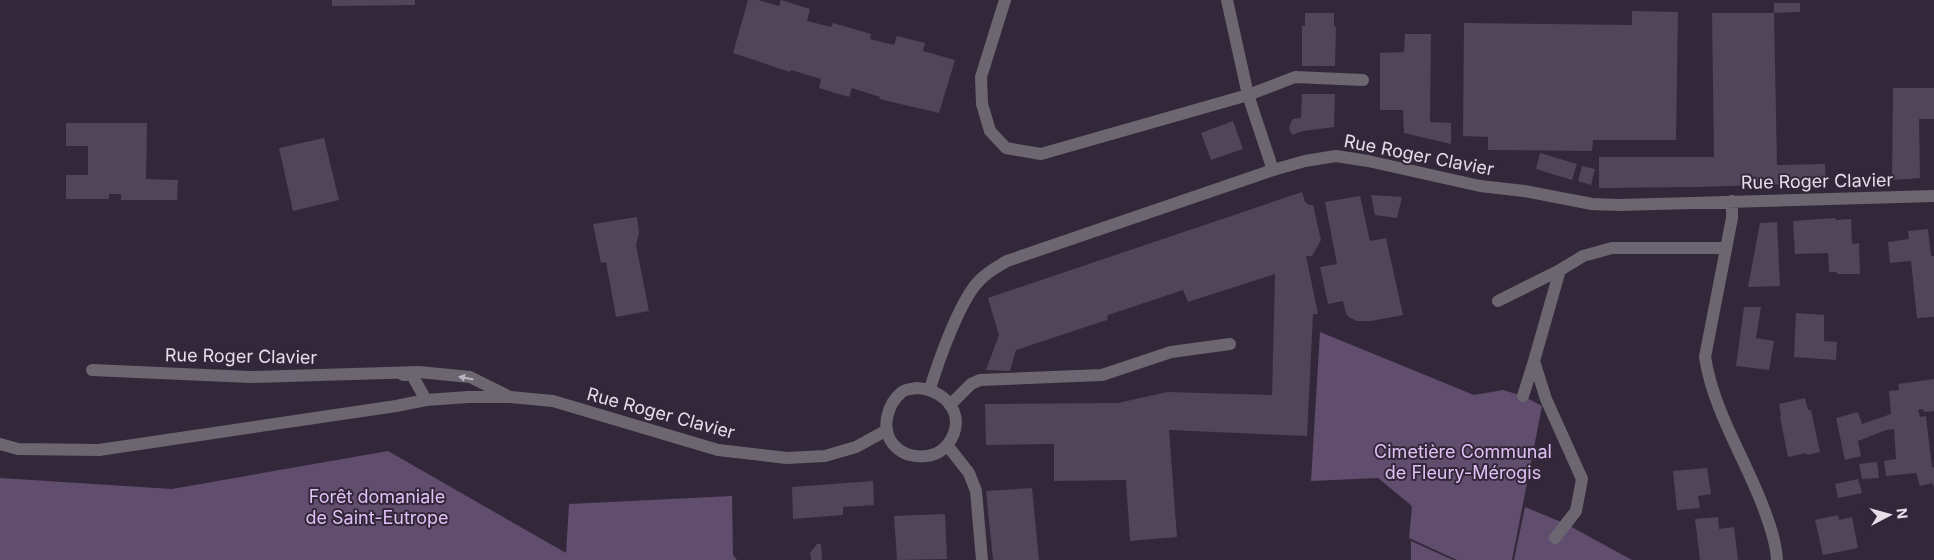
<svg xmlns="http://www.w3.org/2000/svg" width="1934" height="560" font-family="Inter,sans-serif">
<style>
.green{fill:#614d6e}
.building{fill:#514559}
.lines{fill:none;stroke-linecap:round;stroke-linejoin:round}
.service{stroke:#6b666f;stroke-width:12}
.minor{stroke:#6b666f;stroke-width:12}
.oneway{fill:#bab4be}
.labels{text-anchor:middle;dominant-baseline:central;stroke-width:4;stroke-linejoin:round;paint-order:stroke}
.street-label{font-size:18px;fill:#e5dee9;stroke:#33283a}
.park-label{font-size:18px;fill:#e1c0f6;stroke:#33283a}
</style>
<rect width="100%" height="100%" fill="#33283a"/>
<path class="green" d="M1320,332L1474,395L1503,390L1523,396L1542,406L1512,560H1457L1409,538L1412,506L1378,478L1311,481Z
M388,451L566,553L569,504L732,496L733,555L737,560H0V478L172,489Z
M1525,507L1566,524L1632,560H1514Z
M1411,541L1453,560H1411Z"/>
<path class="building" d="M332,0H415V5L332,6Z
M748,0H758L779,6L781,0L810,9L807,21L831,27L833,23L871,34L870,39L894,45L897,36L925,43L923,51L955,60L939,113L879,99L880,97L852,88L849,97L842,95L819,88L821,79L791,70L790,72L733,53Z
M1774,3H1800V12L1774,13Z
M1632,11L1678,12L1676,140H1593L1592,151L1488,150V137L1463,136L1464,23L1632,25Z
M1305,13H1334V26L1336,27L1335,66H1302V26H1305Z
M1712,13H1774L1777,165L1825,164L1826,183L1694,187L1599,188V157H1714Z
M1405,34H1431L1430,122L1451,123V144L1404,133L1403,110H1380V53L1404,52Z
M1893,88H1934V119H1919L1920,178L1892,180Z
M1302,94H1335L1334,127L1303,131L1292,135L1289,128L1291,122L1293,119L1301,118Z
M1233,121L1243,149L1211,160L1201,133Z
M66,123H147L146,179L178,180L177,200H121V194H109V199H66V175H88V146H66Z
M324,138L339,200L293,211L279,148Z
M1540,153L1577,164L1572,180L1536,169Z
M1582,166L1595,169L1591,185L1578,181Z
M1302,192L1305,202L1309,205H1313L1321,240L1312,256H1306L1318,314H1313L1307,436L1169,430L1177,537L1130,541L1126,480L1054,481V444L986,445L985,404L1118,403L1167,392L1272,395L1275,274L1188,302L1183,290L1108,315L1107,320L1016,350L1010,371L986,370L999,335L988,298Z
M1371,195L1402,197L1397,218L1375,215Z
M1360,196L1370,241L1386,238L1403,315L1371,321H1357L1350,318L1346,314L1343,301L1328,304L1320,267L1337,264L1325,202Z
M637,217L639,233L636,245L649,311L616,317L606,262L601,263L593,224Z
M1835,218L1836,220L1851,219L1852,244L1859,243L1860,274H1837V272H1829L1828,253L1795,254L1793,221Z
M1777,222L1780,286L1748,287L1760,223Z
M1928,229L1931,256H1934V317L1917,318L1911,261L1890,263L1888,242L1909,239L1908,231Z
M1744,307H1761L1756,338L1774,341L1769,370L1736,366Z
M1796,313L1824,315V341L1837,342L1836,360L1794,357Z
M1934,379V411L1924,412L1923,409L1918,410L1920,417L1926,416L1932,468L1934,467V487L1932,483L1920,486L1916,473L1886,476L1884,461L1896,459L1894,429L1886,430L1858,441L1861,456L1845,460L1836,418L1858,412L1862,424L1891,414L1889,391L1899,390L1898,384Z
M1805,398L1808,410H1811L1820,452L1807,455L1806,453L1788,457L1780,417L1781,416L1779,404Z
M1877,462L1879,478L1862,479L1859,464Z
M1707,468L1711,494L1698,496L1700,508L1677,510L1673,471Z
M1858,479L1862,493L1838,498L1835,484Z
M873,481L874,505L843,507V515L793,519L792,487Z
M1032,488L1039,560H993L986,491Z
M945,514L947,559L897,560L894,516Z
M1838,515L1839,520L1852,517L1858,548L1823,555L1815,520Z
M1718,517L1719,529L1734,527L1738,560H1700L1695,519Z
M817,544H821L822,560H811L810,553Z"/>
<g class="lines">
<path class="service" d="M1005,0L981,77L982,104L990,131L1006,148L1041,154L1248,95L1295,77L1363,80
M1227,0L1248,95L1273,170
M1498,301L1560,270
M1534,361L1546,399L1582,479L1576,511L1555,538
M92,370L250,377L419,372L470,377L510,397
M403,375H412L426,400
M1523,396L1534,361L1560,270L1583,256L1612,248H1726
M950,405L971,384L980,380L1102,375L1171,352L1230,344"/>
<path class="minor" d="M1732,201V218L1705,357C1713,409 1743,455 1762,504C1769,522 1776,541 1777,560
M917,388C947,390 968,417 948,444C935,461 906,460 893,444C880,428 888,403 902,392C906,389 912,389 917,388Z
M930,389C938,362 960,300 979,281C987,272 997,267 1007,261L1273,170L1305,161L1336,156L1368,161L1480,186L1524,191L1592,204L1620,205L1934,196
M0,444L18,449L99,450L396,406L426,400L468,397H510L553,401L718,450L787,458L825,456L856,447L887,430
M947,445L969,473L976,491L982,560"/>
</g>
<defs><path id="oneway-solid" d="M-6-.8H1V-3.2L6.5 0L1 3.2V.8H-6Z" transform="scale(1.25)"/></defs>
<use class="oneway" href="#oneway-solid" transform="translate(466 378) rotate(-169)"/>
<g class="labels">
<g class="street-label">
<text transform="translate(1419 155) rotate(11)">Rue Roger Clavier</text>
<text transform="translate(1817 181) rotate(-1)">Rue Roger Clavier</text>
<text transform="translate(241 356) rotate(1)">Rue Roger Clavier</text>
<text transform="translate(661 413) rotate(15)">Rue Roger Clavier</text>
</g>
<g class="park-label">
<text x="1463" y="451">Cimetière Communal<tspan x="1463" dy="21">de Fleury-Mérogis</tspan></text>
<text x="377" y="496">Forêt domaniale<tspan x="377" dy="21">de Saint-Eutrope</tspan></text>
</g>
</g>
<g transform="translate(1889 515) rotate(84)" stroke="#33283a" stroke-width="4" paint-order="stroke">
<path d="M0-4L9 19L0 12L-9 19Z" fill="#e5dee9"/>
<text y="-8" font-size="14" font-weight="bold" text-anchor="middle" fill="#e5dee9">N</text>
</g>
</svg>
